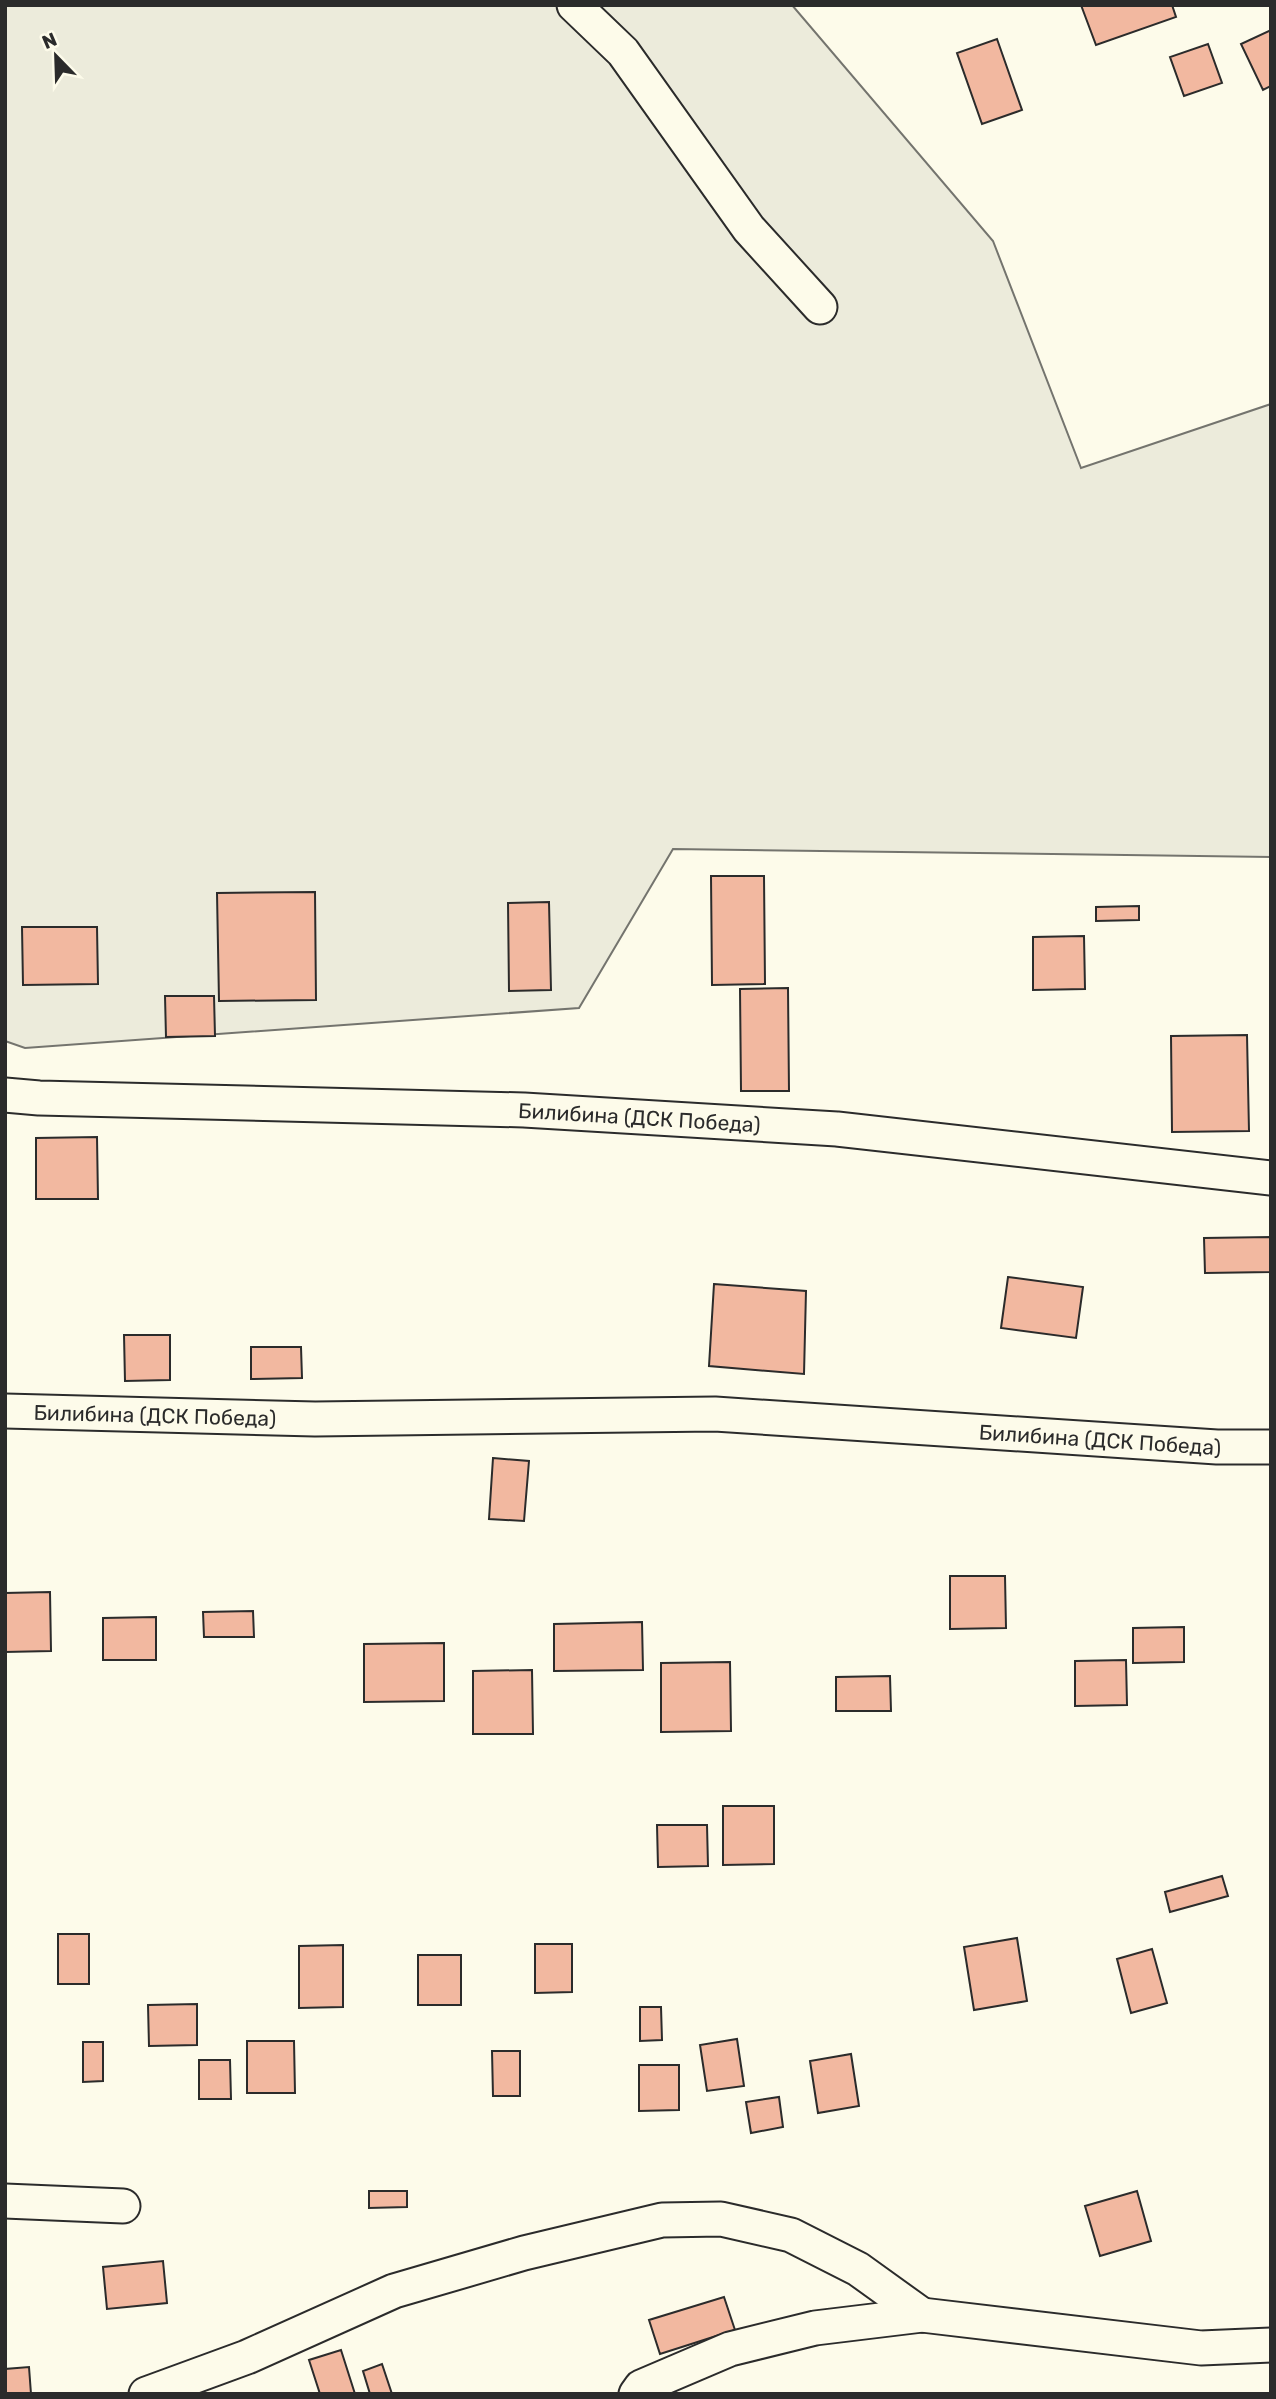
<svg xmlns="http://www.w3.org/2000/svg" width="1276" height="2399" font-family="Rubik,sans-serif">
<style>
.green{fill:#ecebdb;stroke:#74746e;stroke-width:2}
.building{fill:#f2b8a0;stroke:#2b2b2b;stroke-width:2}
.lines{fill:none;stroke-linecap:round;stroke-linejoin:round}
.street-casing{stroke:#2b2b2b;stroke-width:37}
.street{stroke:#fdfbea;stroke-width:33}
.labels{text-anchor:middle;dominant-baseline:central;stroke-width:5;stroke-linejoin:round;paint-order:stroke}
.street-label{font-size:21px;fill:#2b2b2b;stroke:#fdfbea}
</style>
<rect width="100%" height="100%" fill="#fdfbea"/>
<path class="green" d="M5,5H792L993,241L1081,468L1271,404V857L673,849L579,1008L25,1048L5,1041Z"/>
<path class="building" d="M1081,5H1172L1176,17L1096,45Z
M1271,30V86L1263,90L1241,44Z
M997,39L1022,110L982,124L957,53Z
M1208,44L1222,83L1184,96L1170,57Z
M711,876H764L765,984L712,985Z
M315,892L316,1000L219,1001L217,893Z
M549,902L551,990L509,991L508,903Z
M1139,906V920L1096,921V907Z
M22,927H97L98,984L23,985Z
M1084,936L1085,989L1033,990V937Z
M788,988L789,1091H741L740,989Z
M165,996H214L215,1036L166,1037Z
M1247,1035L1249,1131L1172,1132L1171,1036Z
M97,1137L98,1199H36V1138Z
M1271,1237V1272L1205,1273L1204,1238Z
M1008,1277L1083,1287L1076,1338L1001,1328Z
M714,1284L806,1291L804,1374L709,1366Z
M124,1335H170V1380L125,1381Z
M251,1347H301L302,1378L251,1379Z
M493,1458L529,1461L524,1521L489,1519Z
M950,1576H1005L1006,1628L950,1629Z
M50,1592L51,1651L5,1652V1593Z
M253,1611L254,1637H204L203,1612Z
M156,1617V1660H103V1618Z
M642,1622L643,1670L554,1671V1624Z
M1184,1627V1662L1133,1663V1628Z
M444,1643V1701L364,1702V1644Z
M1126,1660L1127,1705L1075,1706V1661Z
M730,1662L731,1731L661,1732V1663Z
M532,1670L533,1734H473V1671Z
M890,1676L891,1711H836V1677Z
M723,1806H774V1864L723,1865Z
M657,1825H707L708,1866L658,1867Z
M1222,1876L1228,1896L1170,1912L1165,1892Z
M58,1934H89V1984H58Z
M1017,1938L1027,2001L974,2010L964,1947Z
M535,1944H572V1992L535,1993Z
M343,1945V2007L299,2008V1946Z
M1152,1949L1167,2003L1131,2013L1117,1959Z
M418,1955H461V2005H418Z
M197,2004V2045L149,2046L148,2005Z
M640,2007H661L662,2040L640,2041Z
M737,2039L744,2086L707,2091L700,2045Z
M247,2041H294L295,2093H247Z
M83,2042H103V2081L83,2082Z
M492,2051H520V2096H493Z
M851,2054L859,2106L818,2113L810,2061Z
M199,2060H230L231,2099H199Z
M639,2065H679V2110L639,2111Z
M779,2097L783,2127L751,2133L746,2102Z
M369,2191H407V2207L369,2208Z
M1137,2191L1151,2241L1100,2256L1085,2206Z
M163,2261L167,2303L107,2309L103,2267Z
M724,2297L735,2330L660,2354L649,2320Z
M341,2350L355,2394H320L309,2360Z
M382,2364L392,2394H370L363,2371Z
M29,2367L31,2394H5V2369Z"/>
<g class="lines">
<defs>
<g id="street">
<path d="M574,5L623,52L749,229L820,307"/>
<path id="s1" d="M5,1095L39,1098L524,1110L837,1129L1271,1178"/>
<path id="s2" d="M5,1411L315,1419L715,1414L1217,1447H1271"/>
<path d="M5,2201L123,2206"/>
<path d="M146,2394L247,2357L394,2291L524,2253L662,2220L721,2219L791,2235L858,2269L922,2315"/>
<path d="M636,2394L641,2387L730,2349L815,2328L922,2315L1201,2348L1271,2345"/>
</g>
</defs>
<use href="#street" class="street-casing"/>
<use href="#street" class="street"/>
</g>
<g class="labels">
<g class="street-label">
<text stroke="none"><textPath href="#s1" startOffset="635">Билибина (ДСК Победа)</textPath></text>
<text stroke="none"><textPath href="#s2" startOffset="150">Билибина (ДСК Победа)</textPath></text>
<text stroke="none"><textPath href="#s2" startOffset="1096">Билибина (ДСК Победа)</textPath></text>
</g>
</g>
<rect width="1276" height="2399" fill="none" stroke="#2b2b2b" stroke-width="14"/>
<g transform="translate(56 56) rotate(337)" stroke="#fdfbea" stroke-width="5" paint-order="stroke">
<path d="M0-5L12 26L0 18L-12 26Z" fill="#2b2b2b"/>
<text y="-10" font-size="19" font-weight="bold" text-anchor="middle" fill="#2b2b2b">N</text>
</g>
</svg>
